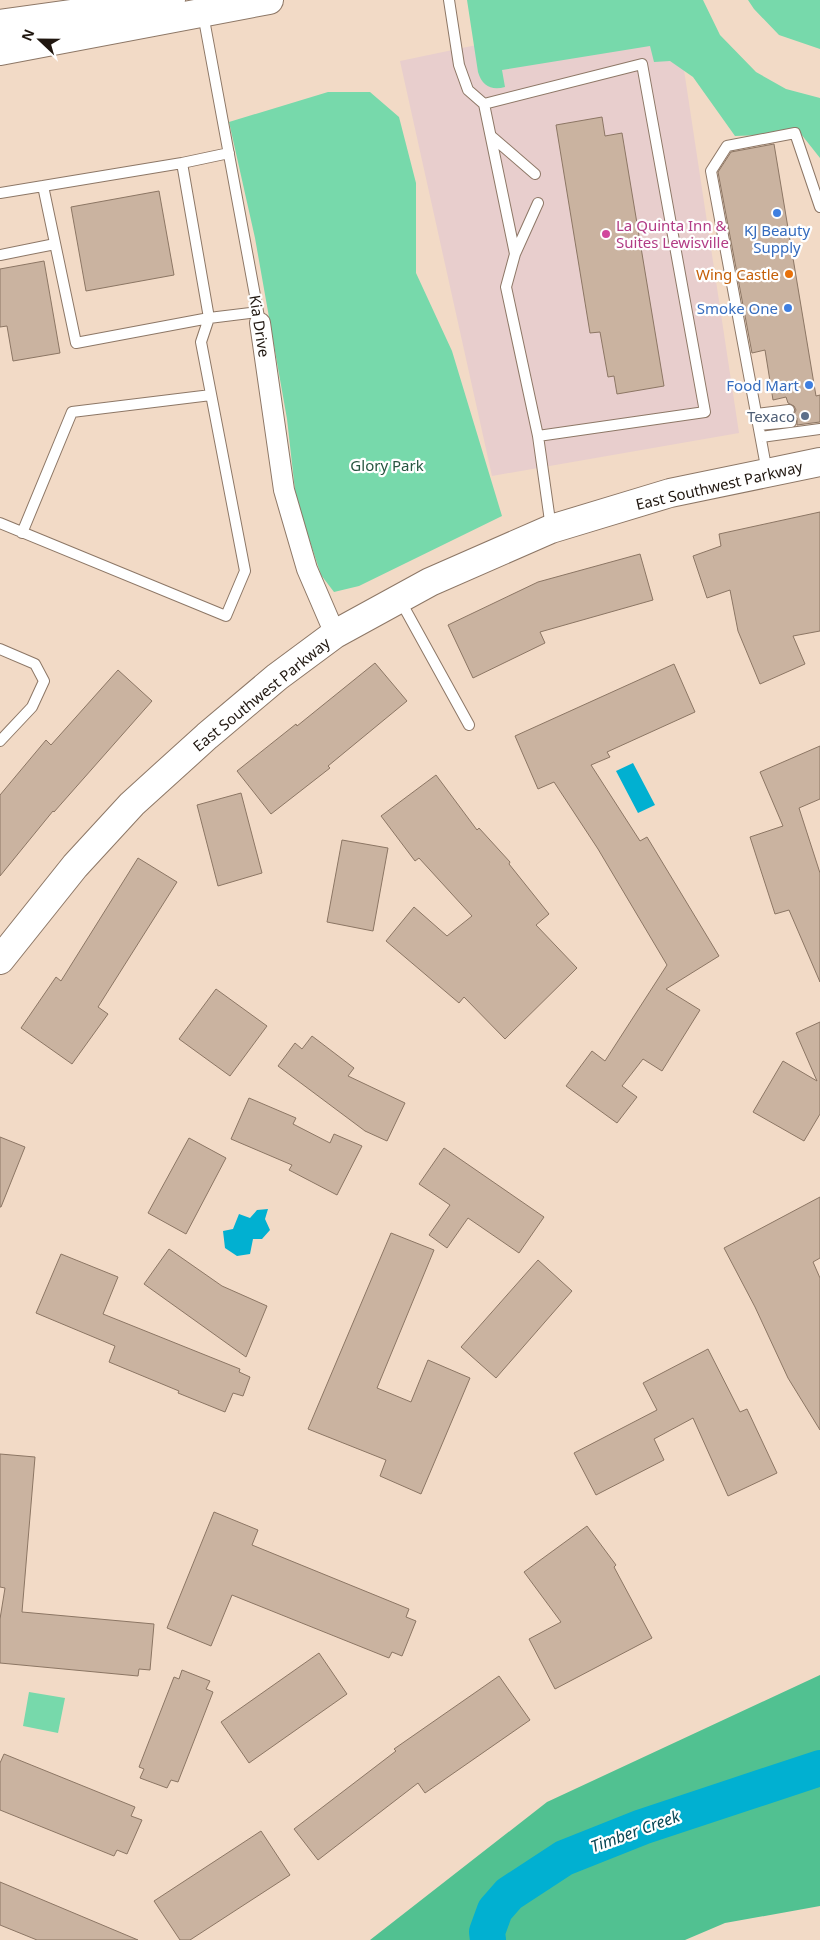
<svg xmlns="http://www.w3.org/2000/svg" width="820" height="1940" font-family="'Noto Sans',sans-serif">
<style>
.commercial{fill:#e8cecd}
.green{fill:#77d9ab}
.forest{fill:#51c191}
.water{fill:#01b0d1}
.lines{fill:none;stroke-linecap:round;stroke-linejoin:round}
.river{stroke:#01b0d1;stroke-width:36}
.building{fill:#cab3a0;stroke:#8c7664}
.lane-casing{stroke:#8d7766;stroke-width:12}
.street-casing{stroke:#8d7766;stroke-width:22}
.secondary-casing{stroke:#8d7766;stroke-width:30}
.highway-casing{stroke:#8d7766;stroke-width:30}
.lane{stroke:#fff;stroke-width:10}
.street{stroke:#fff;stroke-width:20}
.secondary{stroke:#fff;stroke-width:28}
.highway{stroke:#fff;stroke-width:28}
.shop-dot{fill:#3f7fe0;stroke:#fff;stroke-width:2}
.hotel-dot{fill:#d1479c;stroke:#fff;stroke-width:2}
.food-dot{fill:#e8710a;stroke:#fff;stroke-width:2}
.service-dot{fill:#5c6f8a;stroke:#fff;stroke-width:2}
.labels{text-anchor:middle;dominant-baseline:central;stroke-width:4.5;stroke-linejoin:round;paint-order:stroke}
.hotel-label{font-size:15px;fill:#b23c85;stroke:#fff;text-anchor:start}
.shop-label{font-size:15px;fill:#366cbe;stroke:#fff;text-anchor:end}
.food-label{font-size:15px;fill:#c56008;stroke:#fff;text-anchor:end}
.street-label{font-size:15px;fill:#201710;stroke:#fff}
.service-label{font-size:15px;fill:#4e5e75;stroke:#fff;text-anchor:end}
.park-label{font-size:15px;fill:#275540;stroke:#fff}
.water-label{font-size:16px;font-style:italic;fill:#094755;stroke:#fff}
</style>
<rect width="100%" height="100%" fill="#f2dac6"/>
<path class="commercial" d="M674,4L739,433L492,476L400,61Z"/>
<path class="green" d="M467,0H703L720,35L756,72L786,89L820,98V158L801,134L735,136L693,77L670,61L654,62L650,46L502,70L505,87C492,91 482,86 478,72Z
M748,0H820V49L779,35L754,9Z
M328,92H370L399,117L416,183V273L452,351L502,516L359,586L334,592L321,575L296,499L287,419L255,238L229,122Z
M29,1692L65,1698L58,1733L23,1726Z"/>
<path class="forest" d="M820,1675V1906L725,1923L685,1940H370L547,1802Z"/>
<path class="water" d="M633,763L655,805L638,813L616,771Z
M268,1209L265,1219L270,1230L262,1239H253L250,1254L237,1256L225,1248L223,1231L233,1229L239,1214L250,1218L257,1210Z"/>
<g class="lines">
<path class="river" d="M488,1940L487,1932L495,1910L509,1894L564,1858L642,1827L820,1768"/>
</g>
<path class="building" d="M602,117L605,136L622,133L664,386L617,394L614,376L608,377L600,332L590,333L556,125Z
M774,144L816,396L820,395V422L797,425V418L793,416L796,410L794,406L788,403L786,397L773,400L765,350L752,353L718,172L731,152Z
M159,191L174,275L86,291L71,207Z
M44,261L60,353L13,361L7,326L0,327V269Z
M820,512V631L793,636L805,664L760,684L738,631L730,590L707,598L693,556L721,546L719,534Z
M640,554L653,600L540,632L545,643L473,678L448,625L538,582Z
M375,663L407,701L328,766L330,768L271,814L237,771L296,724L297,726Z
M674,664L695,712L607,752L610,757L591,765L640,841L647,837L719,956L666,989L700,1010L662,1071L643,1059L622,1086L637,1097L617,1123L566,1086L592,1051L605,1061L667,965L598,849L554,782L538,789L515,736Z
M118,670L152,701L54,812L53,811L0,876V795L46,740L51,745Z
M820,746V799L799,808L820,873V982L789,910L775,914L750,837L783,826L760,772Z
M436,775L477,830L479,828L510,862L509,864L549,914L536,925L577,968L505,1039L464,997L459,1003L386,941L414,907L447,936L472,916L419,858L415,861L381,816Z
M241,793L262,873L218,886L197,805Z
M342,840L388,848L373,931L327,922Z
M138,858L177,882L98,1007L108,1014L72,1064L21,1028L56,977L61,981Z
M216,989L267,1026L230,1076L179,1039Z
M820,1022V1114L804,1141L753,1112L783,1061L817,1081L796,1033Z
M312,1036L354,1068L348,1076L405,1103L387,1141L365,1131L278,1066L295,1043L302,1049Z
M249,1098L296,1118L293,1124L330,1143L334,1134L362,1146L337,1195L289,1170L292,1165L231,1139Z
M0,1137L25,1147L1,1207H0Z
M189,1138L226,1158L186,1234L148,1213Z
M444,1148L544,1217L519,1253L468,1218L447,1248L429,1235L450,1205L419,1184Z
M820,1197V1258L813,1262L820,1278V1430L788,1378L755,1307L724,1248Z
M391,1233L434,1250L377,1388L411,1402L428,1360L470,1378L421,1494L380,1476L386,1460L308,1429Z
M169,1249L222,1286L267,1306L246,1357L144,1284Z
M61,1254L118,1277L103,1314L240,1369L239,1372L250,1377L243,1396L233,1393L225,1412L178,1393L179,1391L109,1362L115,1346L36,1313Z
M538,1260L572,1291L496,1378L461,1347Z
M708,1349L740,1412L747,1409L777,1473L728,1496L693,1418L654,1439L664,1460L596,1495L574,1453L657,1410L643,1383Z
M0,1454L35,1457L22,1612L154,1624L150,1670L139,1669L138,1676L0,1663V1619L5,1588L0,1587Z
M214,1512L258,1530L252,1545L409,1609L406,1617L416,1621L402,1656L392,1652L389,1658L232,1595L211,1646L167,1628Z
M587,1526L616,1565L614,1567L652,1638L555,1689L529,1639L561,1622L524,1572Z
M319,1653L347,1694L249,1763L221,1722Z
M182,1670L210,1681L206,1689L213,1692L178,1782L171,1780L167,1788L140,1778L144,1769L139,1767L174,1677L179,1679Z
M499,1676L530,1720L425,1793L418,1783L318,1860L294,1829L396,1751L394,1749Z
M4,1754L135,1807L131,1816L142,1820L127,1854L117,1850L114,1856L0,1810V1763Z
M261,1831L290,1875L190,1940H180L154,1901Z
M0,1882L138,1940H37L0,1925Z"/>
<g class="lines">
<defs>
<path id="lane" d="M449,0L459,65L468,90L484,104L642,64L705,412L538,436L551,528
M203,14L259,317
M484,104L515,254L506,287L538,436
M491,136L535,174
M182,163L229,153
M0,193L43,186
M515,254L538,203
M0,255L55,244
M756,414L789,410
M759,425L791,422
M761,437L820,429
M767,472L711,171L727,146L795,133L820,207
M0,523L226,616L245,571L201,342L209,318L76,343L43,186L182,163L209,318L258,312
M22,533L72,412L211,395
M400,600L469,725
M0,649L35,664L44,681L32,707L0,741"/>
<path id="street" d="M260,323L284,490L307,569L335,634"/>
<path id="secondary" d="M0,51L269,0
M0,960L75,866L132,804L207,736L277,677L335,634L430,582L551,529L670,493L820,462"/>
<path id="highway" d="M0,24L171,0"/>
</defs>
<use href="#lane" class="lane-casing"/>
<use href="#street" class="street-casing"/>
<use href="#secondary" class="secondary-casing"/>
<use href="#highway" class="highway-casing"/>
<use href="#lane" class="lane"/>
<use href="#street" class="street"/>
<use href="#secondary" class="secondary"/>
<use href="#highway" class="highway"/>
</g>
<g class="shop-dot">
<circle cx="777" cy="213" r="5"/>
<circle cx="788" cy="308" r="5"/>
<circle cx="809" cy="385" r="5"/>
</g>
<circle class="hotel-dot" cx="606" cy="234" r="5"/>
<circle class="food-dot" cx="789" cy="274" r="5"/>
<circle class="service-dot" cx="805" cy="416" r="5"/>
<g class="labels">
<g class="hotel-label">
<text x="616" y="225">La Quinta Inn &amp;<tspan x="616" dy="17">Suites Lewisville</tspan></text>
</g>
<g class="shop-label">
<text x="777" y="230" text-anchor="middle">KJ Beauty<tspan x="777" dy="17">Supply</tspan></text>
<text x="778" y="308">Smoke One</text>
<text x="799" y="385">Food Mart</text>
</g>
<g class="food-label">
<text x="779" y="274">Wing Castle</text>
</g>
<g class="street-label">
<text transform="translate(260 326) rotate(81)">Kia Drive</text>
<text transform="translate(719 485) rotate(-13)">East Southwest Parkway</text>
<text transform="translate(261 694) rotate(-39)">East Southwest Parkway</text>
</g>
<g class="service-label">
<text x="795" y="416">Texaco</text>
</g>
<g class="park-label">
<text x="387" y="465">Glory Park</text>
</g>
<g class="water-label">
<text transform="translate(635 1831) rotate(-20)">Timber Creek</text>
</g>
</g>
<g transform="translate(40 40) rotate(292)" stroke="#ffffff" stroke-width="4" paint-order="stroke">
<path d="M0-4L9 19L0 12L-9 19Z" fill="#201710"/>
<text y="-8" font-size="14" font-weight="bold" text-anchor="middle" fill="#201710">N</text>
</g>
</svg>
